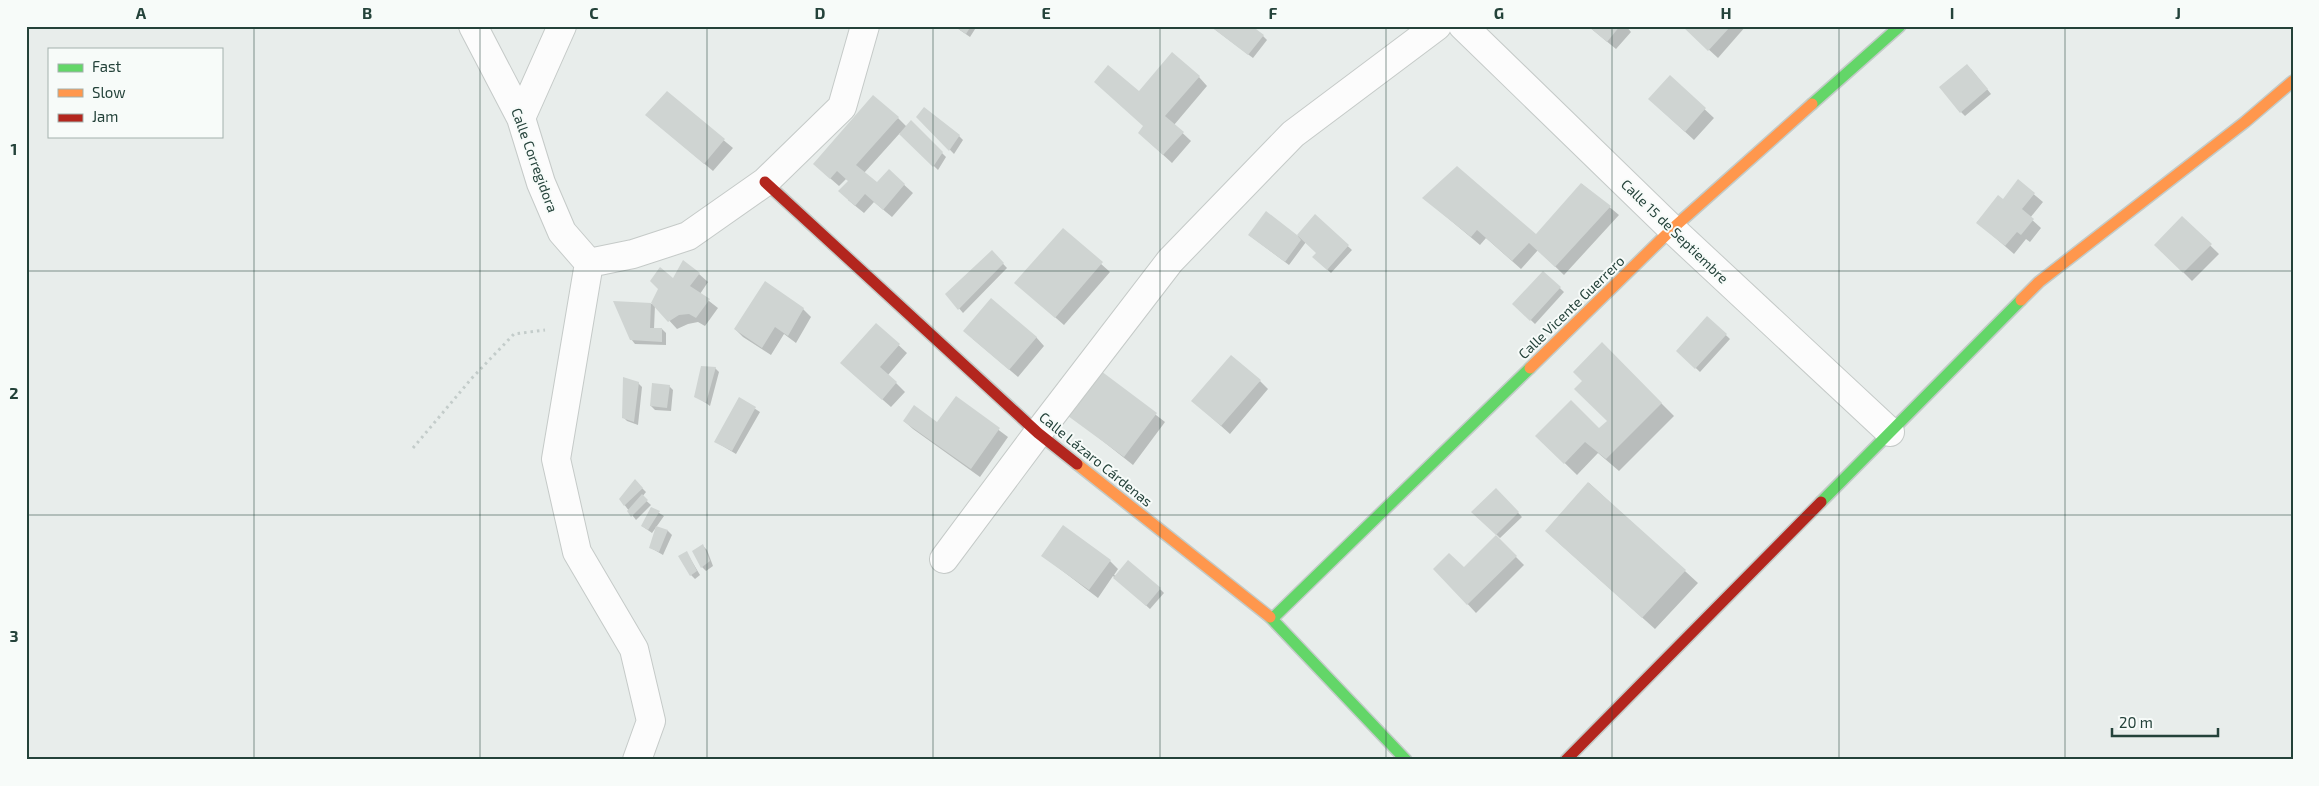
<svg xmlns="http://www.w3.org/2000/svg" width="2319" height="786" font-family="'Exo 2',sans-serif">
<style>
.shadow{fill:#0003}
.building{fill:#cfd4d2}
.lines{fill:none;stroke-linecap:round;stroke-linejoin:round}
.street-casing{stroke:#c5cac8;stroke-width:30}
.fast-casing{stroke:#c3cbc8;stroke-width:14}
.slow-casing{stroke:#c3cbc8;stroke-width:14}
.jam-casing{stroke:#c3cbc8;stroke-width:14}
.path{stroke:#c3ccca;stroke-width:3;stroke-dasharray:2.5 4;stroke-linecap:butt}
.street{stroke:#fcfcfc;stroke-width:28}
.fast{stroke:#63d668;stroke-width:11}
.slow{stroke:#ff974d;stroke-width:11}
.jam{stroke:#b3261e;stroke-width:11}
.grid{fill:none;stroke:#24423a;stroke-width:1;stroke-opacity:0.55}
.labels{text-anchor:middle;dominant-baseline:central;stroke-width:4;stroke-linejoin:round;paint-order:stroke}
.street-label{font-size:14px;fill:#24423a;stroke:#f7fbf9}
.neatline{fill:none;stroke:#24423a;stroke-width:2}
.grid-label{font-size:16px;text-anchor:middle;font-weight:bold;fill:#24423a}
</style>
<rect width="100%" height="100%" fill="#e8edeb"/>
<path class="shadow" d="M954,26H977L970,37Z
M1588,26H1626L1631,32L1616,49Z
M1683,26H1746L1718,58Z
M1213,28L1263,36L1267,40L1253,58Z
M1971,69L1991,94L1965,116L1961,112Z
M1199,77L1207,86L1174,125L1191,141L1172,163L1148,141L1139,93Z
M1670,77L1714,118L1694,140L1658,107Z
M667,93L733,148L713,171L656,123Z
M918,117L959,136L963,140L954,154Z
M898,118L907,127L911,122L946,157L938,170L900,133L864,173L877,184L889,171L913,193L892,217L874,202L864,213L848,200L849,181L846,179L839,186L823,172Z
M2018,181L2043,202L2030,218L2041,228L2030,242L2026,239L2014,254L1977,222L2003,201Z
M1582,184L1619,215L1564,275L1538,250L1521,269L1486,238L1480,245L1424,198L1536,235Z
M1315,216L1352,250L1331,273L1318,261V253L1306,242L1289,265L1249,235L1297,237Z
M2182,218L2219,254L2192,281L2156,245Z
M1063,230L1110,272L1064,325L1025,291Z
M992,252L1007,268L963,313L947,294Z
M1543,272L1564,292L1535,324L1514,304Z
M699,274L708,282L700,294L718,308L705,326L698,322L688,324L677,329L655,305L654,329H662L666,333V345L635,344L631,339L615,302L652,304L659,289L674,279Z
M803,309L811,317L796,343L784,334L771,355L743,337L735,329Z
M1707,317L1730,339L1700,372L1678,351Z
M876,324L907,353L888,375L905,392L891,407L850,371Z
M1036,337L1044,346L1018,377L973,339Z
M1602,344L1674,416L1619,471L1598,453L1577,475L1537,436L1599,430L1609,421L1584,381Z
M715,368L719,372L710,406L696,396Z
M1102,373L1165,422L1133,465L1070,415Z
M1260,381L1268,389L1230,434L1202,409Z
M638,383L642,387L638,425L627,421L623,417Z
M669,386L673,390L671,411L655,410L651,406Z
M956,398L1008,437L980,477L913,429L904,421L938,424Z
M740,399L760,412L736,454L716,442Z
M635,481L646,492L642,497L651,505L636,520L620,499Z
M1589,483L1698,583L1655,629L1559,543Z
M1496,490L1522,517L1500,538L1473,512Z
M651,508L664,516L652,533L642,526Z
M657,528L668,531L672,535L663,555L651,548Z
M1496,537L1524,565L1476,613L1435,569H1464Z
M703,546L707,550L713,566L706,571L702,567Z
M687,553L700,575L695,579L691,575Z
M1043,556L1110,561L1118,569L1114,575L1116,576L1160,589L1164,593L1150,609L1113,576L1098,598Z"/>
<path class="building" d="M954,26H971L966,34Z
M1210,26H1252L1264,35L1248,55Z
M1588,26H1620L1607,42Z
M1682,26H1731L1708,51Z
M1172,52L1200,76L1165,116L1184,132L1163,155L1138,133L1143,126L1094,82L1108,65L1139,91Z
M1967,64L1988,89L1960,113L1939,87Z
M1670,75L1706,108L1685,132L1648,99Z
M667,91L725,139L704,164L645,115Z
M873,95L899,117L856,165L877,182L889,169L905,184L883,210L865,194L855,206L838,191L848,181L837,171L830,179L813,164Z
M924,107L960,135L949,151L916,117Z
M911,120L943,152L933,167L899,134Z
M1457,166L1536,234L1581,183L1611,206L1555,267L1529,243L1512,261L1477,230L1471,237L1422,198Z
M2018,179L2035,193L2022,209L2034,219L2021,235L2017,232L2005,246L1976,223L1998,195L2003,199Z
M1266,211L1297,235L1315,214L1349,245L1327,270L1312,257L1316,253L1297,235L1301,240L1285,262L1248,235Z
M2182,216L2212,244L2183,273L2154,245Z
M1063,228L1103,262L1055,318L1014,283Z
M992,250L1004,263L958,310L945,294Z
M683,260L700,273L690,286L710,299L696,318L689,314L679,315L668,322L651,303L650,328H662V342L630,340L613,301L651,303L658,289L650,281L660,267L673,278Z
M1543,271L1561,287L1530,321L1512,304Z
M765,281L804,308L788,336L775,327L762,348L734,329Z
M991,298L1037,337L1009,370L963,331Z
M1707,316L1727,334L1695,369L1676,351Z
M876,323L900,344L880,367L897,382L882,400L840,363Z
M1602,342L1662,403L1606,459L1585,442L1564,464L1535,436L1571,400L1599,428L1607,421L1574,389L1582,381L1573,372Z
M1231,355L1261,380L1221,426L1191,401Z
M701,366L716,367L706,403L694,397Z
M1101,371L1157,413L1124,457L1068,416Z
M623,377L639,382L634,422L622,418Z
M652,383L670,385L667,408L650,406Z
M956,396L1000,428L971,469L903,421L914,405L937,422Z
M739,397L756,407L732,451L714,442Z
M635,479L643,488L624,506L619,499Z
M1588,482L1686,570L1642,618L1545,531Z
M1496,488L1519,512L1496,535L1517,556L1467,605L1433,569L1449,553L1464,567L1496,535L1471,512Z
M642,494L648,500L631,517L627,511Z
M651,507L660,511L648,530L641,526Z
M1063,525L1111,560L1089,590L1041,556Z
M656,526L668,530L659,552L649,548Z
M703,544L710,561L701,568L692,551Z
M687,551L697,571L690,576L678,556Z
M1128,560L1161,588L1146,606L1113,578Z"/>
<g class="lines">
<defs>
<path id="street" d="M473,26L521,118L541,183L562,232L589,263
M1463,26L1672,229L1890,432
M521,118L562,26
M589,263L556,459L577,552L634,649L651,721L637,760
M589,263L633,254L688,236L765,182L842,107L865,26
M944,559L1038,433L1170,261L1293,134L1437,26"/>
<path id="fast" d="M1812,104L1900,26
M1821,502L2021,300
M1270,617L1406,760
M1272,619L1530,368"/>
<path id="slow" d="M2021,300L2039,282L2245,122L2293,81
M1530,368L1672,229L1812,104
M1077,464L1270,617"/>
<path id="jam" d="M765,182L1038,433L1077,464
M1566,760L1821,502"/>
</defs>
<use href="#street" class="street-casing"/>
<use href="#fast" class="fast-casing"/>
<use href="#slow" class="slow-casing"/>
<use href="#jam" class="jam-casing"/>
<path class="path" d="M413,448L472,378L514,334L545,330"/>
<use href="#street" class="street"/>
<use href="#fast" class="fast"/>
<use href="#slow" class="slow"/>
<use href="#jam" class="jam"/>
</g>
<path class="grid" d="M254,26V760M480,26V760M707,26V760M933,26V760M1160,26V760M1386,26V760M1612,26V760M1839,26V760M2065,26V760M26,271H2293M26,515H2293"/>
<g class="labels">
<g class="street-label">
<text transform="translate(535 160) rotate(70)">Calle Corregidora</text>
<text transform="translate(1675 231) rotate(44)">Calle 15 de Septiembre</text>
<text transform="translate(1571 307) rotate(-44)">Calle Vicente Guerrero</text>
<text transform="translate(1096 459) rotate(39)">Calle Lázaro Cárdenas</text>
</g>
</g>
<rect width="2319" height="786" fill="none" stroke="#f7fbf9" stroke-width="55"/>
<rect x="48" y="48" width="175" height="90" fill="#f7fbf9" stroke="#a3b1ad"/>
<rect x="58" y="64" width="25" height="8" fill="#63d668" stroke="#a3b1ad"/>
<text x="92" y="72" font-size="15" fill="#24423a">Fast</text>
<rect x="58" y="89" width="25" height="8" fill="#ff974d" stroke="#a3b1ad"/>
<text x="92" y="98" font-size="15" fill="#24423a">Slow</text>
<rect x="58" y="114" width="25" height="8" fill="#b3261e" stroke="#a3b1ad"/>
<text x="92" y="122" font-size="15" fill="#24423a">Jam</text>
<path d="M2112 728v8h106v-8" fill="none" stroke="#24423a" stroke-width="2.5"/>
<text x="2119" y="728" font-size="15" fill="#24423a" stroke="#f7fbf9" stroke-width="4" paint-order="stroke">20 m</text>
<rect x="28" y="28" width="2264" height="730" class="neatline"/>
<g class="grid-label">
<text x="141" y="19">A</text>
<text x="367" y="19">B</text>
<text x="594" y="19">C</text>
<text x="820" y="19">D</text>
<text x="1046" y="19">E</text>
<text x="1273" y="19">F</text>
<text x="1499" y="19">G</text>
<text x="1726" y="19">H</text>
<text x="1952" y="19">I</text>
<text x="2178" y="19">J</text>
<text x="14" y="155">1</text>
<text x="14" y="399">2</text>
<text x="14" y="642">3</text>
</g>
</svg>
